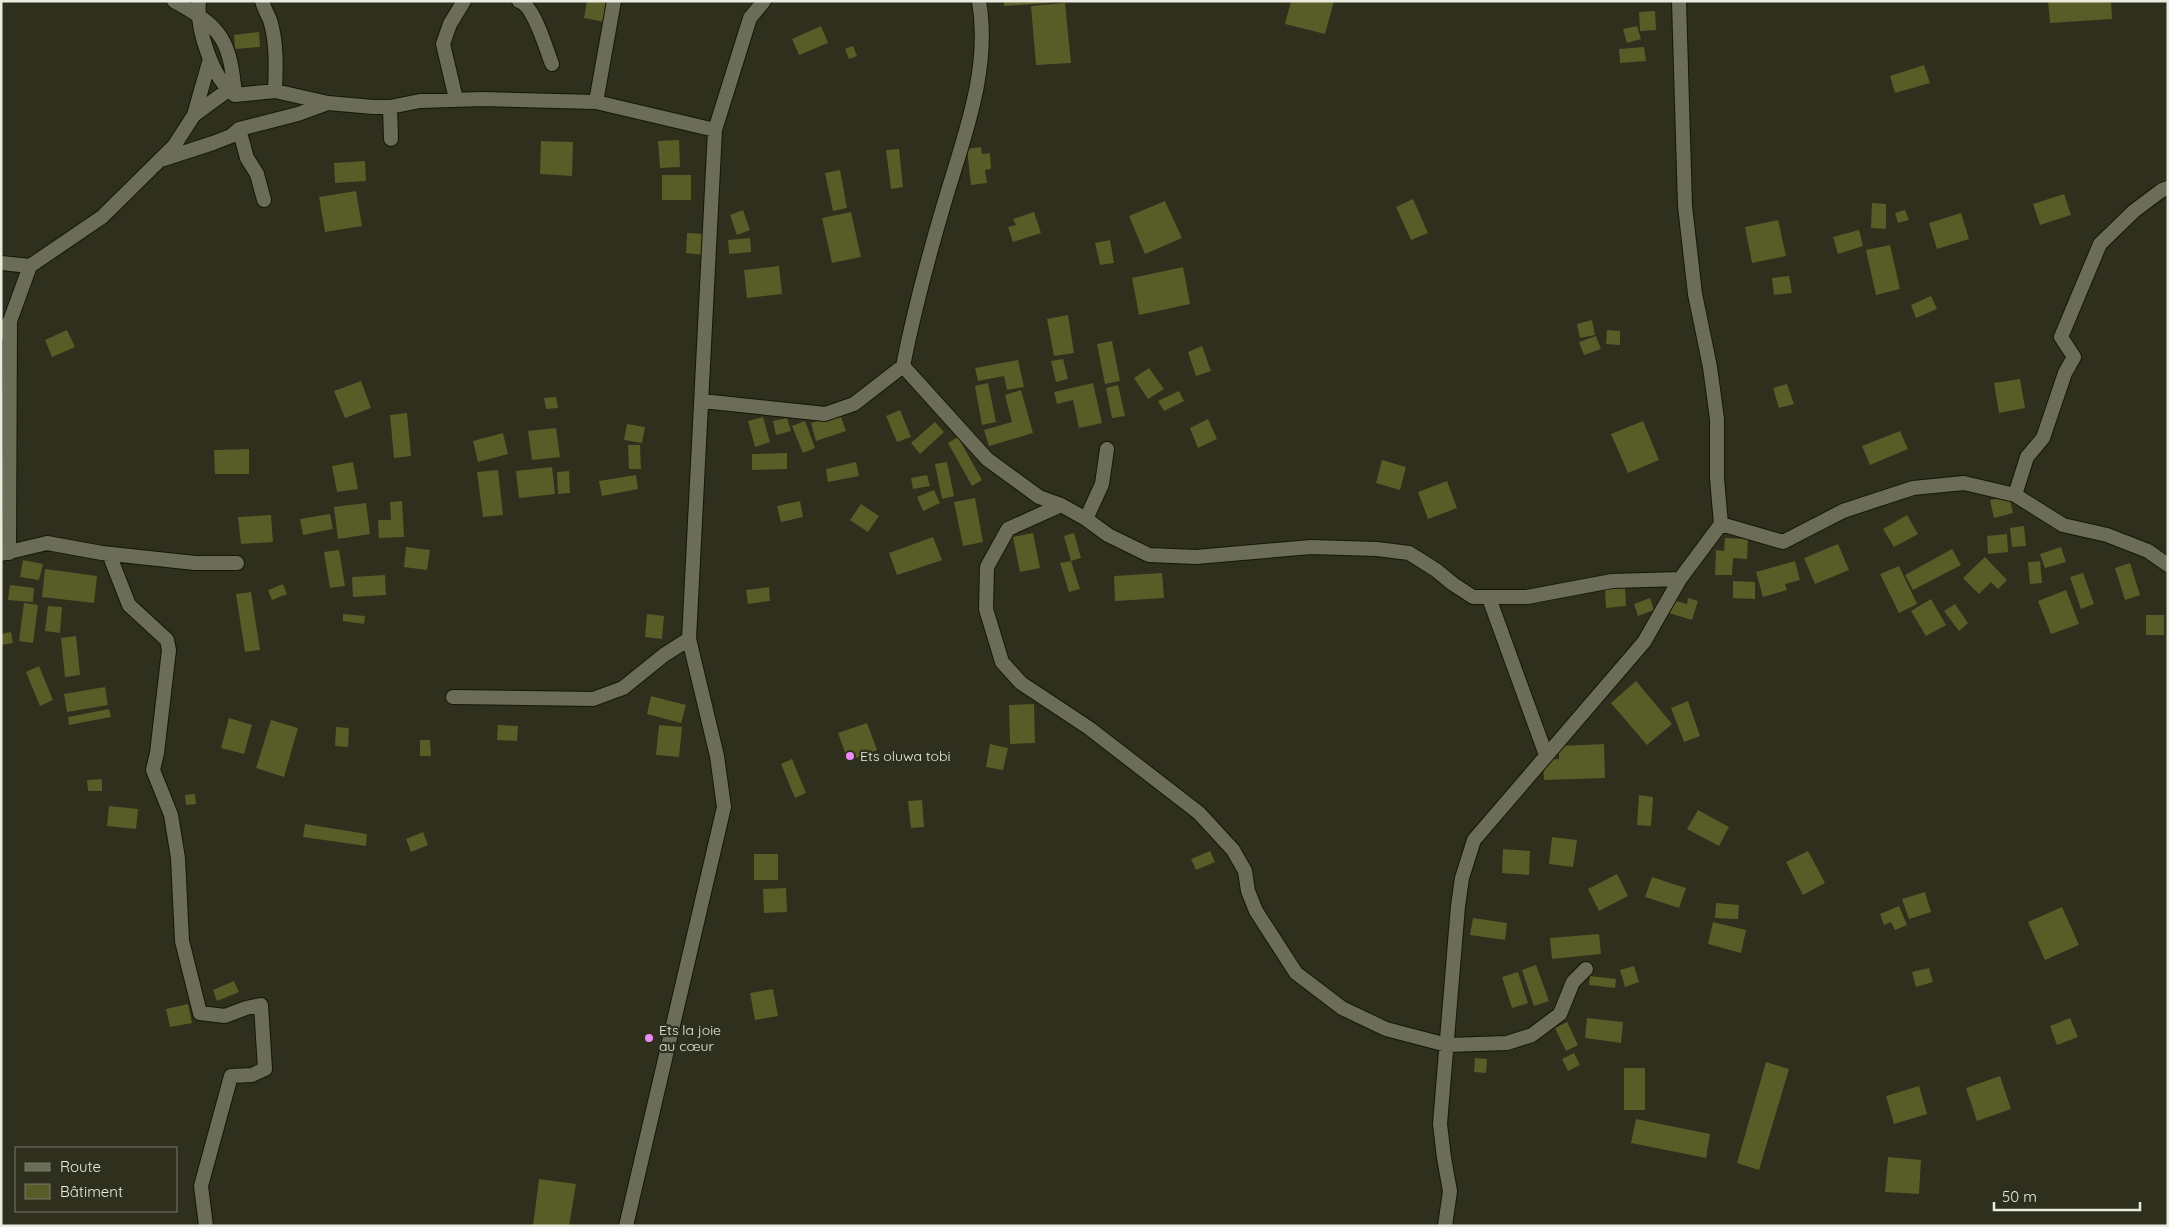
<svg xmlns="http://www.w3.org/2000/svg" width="2169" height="1227" font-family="Quicksand,sans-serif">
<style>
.building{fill:#585c27}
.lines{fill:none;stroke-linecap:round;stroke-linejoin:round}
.minor-casing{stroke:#161706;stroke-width:16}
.minor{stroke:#6b6d59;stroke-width:14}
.poi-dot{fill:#ed8cf9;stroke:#2e2f1d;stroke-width:2}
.labels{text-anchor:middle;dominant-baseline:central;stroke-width:4.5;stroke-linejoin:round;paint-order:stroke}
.poi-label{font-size:14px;fill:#eaece0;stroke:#2e2f1d;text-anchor:start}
</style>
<rect width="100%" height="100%" fill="#2e2f1d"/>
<path class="building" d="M587,1H607L604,22L584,18Z
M1004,1H1049V3L1004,6Z
M1291,1H1334L1325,34L1285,24Z
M2048,1H2111L2112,19L2050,23Z
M1065,3L1071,63L1036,65L1031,6Z
M1655,11L1656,30L1640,31L1639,12Z
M821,26L828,43L799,55L792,39Z
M1637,26L1641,39L1627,43L1623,29Z
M259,32L260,47L235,49L234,35Z
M853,46L857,56L849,59L845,49Z
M1644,47L1646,61L1620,63L1619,49Z
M1924,65L1930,83L1895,93L1890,76Z
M679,140L680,167L660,168L658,141Z
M541,141L573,142L572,176L540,174Z
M981,147L982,154L990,153L991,169L985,170L987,183L971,185L967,149Z
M899,149L903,187L891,189L886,150Z
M365,161L366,181L335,183L334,163Z
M840,170L847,208L833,211L825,173Z
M662,175H691V200H662Z
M356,191L362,226L325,232L319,197Z
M2064,194L2071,215L2040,225L2033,204Z
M1413,199L1428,233L1411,240L1396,207Z
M1165,201L1182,238L1145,254L1129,216Z
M1872,203L1886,204V229L1871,228Z
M743,210L750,230L737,235L730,215Z
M1905,210L1909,220L1898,223L1895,213Z
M851,212L861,257L832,263L822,218Z
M1034,212L1041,233L1013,242L1008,227L1016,225L1013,219Z
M1961,213L1969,239L1937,249L1929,223Z
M1778,220L1786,256L1752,263L1745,227Z
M1859,230L1863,246L1838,254L1833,237Z
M687,233L706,234L705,255L686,253Z
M750,238L751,252L729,254L728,240Z
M1110,240L1114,263L1100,265L1095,243Z
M1890,245L1900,289L1876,295L1866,250Z
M779,266L782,294L747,298L744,270Z
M1183,267L1190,304L1139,315L1132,278Z
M1789,276L1792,293L1774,295L1772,278Z
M1931,296L1937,309L1916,318L1911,305Z
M1068,315L1074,353L1054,356L1047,319Z
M1592,320L1595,335L1580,338L1577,324Z
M67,330L75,347L52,357L45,340Z
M1607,330L1620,331V345L1606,344Z
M1596,336L1601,349L1584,355L1579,342Z
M1112,341L1120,381L1105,384L1097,344Z
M1202,346L1211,371L1196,376L1188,352Z
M1063,359L1068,379L1056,382L1051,361Z
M1018,360L1024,387L1007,390L1004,376L978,381L975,368Z
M1149,368L1164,389L1148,399L1134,378Z
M2020,379L2025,408L1999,413L1994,383Z
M361,381L371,408L345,418L334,391Z
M988,383L996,422L982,425L975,386Z
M1093,383L1102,423L1079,428L1073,400L1057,404L1054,392Z
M1787,384L1794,404L1779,408L1773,388Z
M1118,385L1125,416L1112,418L1106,388Z
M1021,390L1033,433L989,446L984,430L1012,422L1005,395Z
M1179,391L1184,401L1164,411L1158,401Z
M556,397L558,408L546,409L544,398Z
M900,410L911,437L897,442L886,416Z
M407,413L411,456L394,458L390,415Z
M840,414L846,431L816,441L811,423Z
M763,417L770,442L755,447L748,421Z
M787,418L791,431L776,435L773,421Z
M1208,419L1217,439L1198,448L1190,428Z
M805,421L815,448L803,453L792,426Z
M1643,421L1659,460L1628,473L1611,434Z
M935,422L944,432L920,454L911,443Z
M627,424L645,427L642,443L624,440Z
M556,428L560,457L532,460L528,431Z
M1900,431L1908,449L1870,465L1862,446Z
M503,433L508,454L478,462L473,441Z
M958,437L982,480L972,486L948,443Z
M628,445H640L641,469H629Z
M249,449V474H215L214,450Z
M787,453V469L752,470V454Z
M1382,460L1406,467L1400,490L1376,483Z
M353,462L358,489L337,492L332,466Z
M856,462L859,476L828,482L826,469Z
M947,462L954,496L942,499L935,464Z
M552,467L555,494L519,498L516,471Z
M498,470L503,515L483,517L477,472Z
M569,471L570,493L558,494L557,472Z
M636,475L638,489L602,496L599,481Z
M927,475L930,486L913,489L911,478Z
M1447,481L1457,508L1428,519L1418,492Z
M934,490L940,503L923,511L917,497Z
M2009,496L2013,513L1994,518L1990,500Z
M975,498L983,542L963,546L954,502Z
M402,501L404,537L379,538L378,520H391L390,502Z
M800,501L803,517L781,522L777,506Z
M366,503L370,534L338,539L334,507Z
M861,504L879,516L868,532L850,520Z
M330,514L333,529L303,535L300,519Z
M271,515L273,542L241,544L238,517Z
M1907,515L1918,534L1894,547L1883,529Z
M2024,526L2026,546L2012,547L2010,528Z
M1033,533L1040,568L1020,572L1013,537Z
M1074,533L1081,558L1071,561L1064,536Z
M2007,534L2008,552L1988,554L1987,536Z
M933,537L942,560L897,575L889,553Z
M1725,538L1748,539L1747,559L1733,558L1732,575H1715L1716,550L1724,551Z
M1838,544L1849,570L1815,584L1804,558Z
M406,547L430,550L427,570L404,567Z
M2061,547L2066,562L2045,568L2040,554Z
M1952,549L1961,565L1913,590L1905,575Z
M339,550L345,586L330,588L324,552Z
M1985,557L2007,580L1998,589L1991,582L1979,594L1963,578Z
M23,560L43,564L39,580L20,577Z
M1071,561L1080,589L1069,592L1060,563Z
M1795,561L1800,580L1785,584L1787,590L1763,597L1756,572Z
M2040,561L2042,583L2030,584L2028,562Z
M2130,563L2140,595L2125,600L2115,568Z
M1899,566L1917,604L1899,613L1880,574Z
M45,569L97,576L94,603L42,597Z
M1162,573L1164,598L1115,601L1114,576Z
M2083,573L2094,604L2081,609L2070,577Z
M385,575L386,595L353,597L352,577Z
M1733,581L1755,582V599L1733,598Z
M283,584L287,594L272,600L268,590Z
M10,585L34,588L33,602L8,600Z
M769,587L770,601L748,604L746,590Z
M1625,587L1626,606L1606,608L1605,589Z
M2066,590L2079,624L2051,634L2038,601Z
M251,592L260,650L245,652L236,594Z
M1650,598L1654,610L1638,616L1634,604Z
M1688,598L1698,601L1692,620L1669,613L1673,600L1687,604Z
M1931,599L1946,625L1926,636L1911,611Z
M24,603L38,605L33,643L19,641Z
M1955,604L1968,623L1959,631L1944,611Z
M48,606L62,607L60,633L45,631Z
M343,614L365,616L364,624L343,621Z
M647,614L664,616L662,639L645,637Z
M2146,615H2164V635H2146Z
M11,632L13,643L1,645V634Z
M76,636L80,675L65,677L61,638Z
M39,666L53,700L40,706L26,672Z
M1636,681L1672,724L1647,745L1611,703Z
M105,687L108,705L67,712L64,694Z
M651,696L686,705L681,723L647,714Z
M1688,701L1700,736L1684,742L1671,708Z
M1034,704L1035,743L1010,744L1009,705Z
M109,709L111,717L69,725L68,717Z
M229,718L252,725L244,754L221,748Z
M271,720L298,728L284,777L256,768Z
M867,723L877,750L848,761L838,733Z
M498,725L518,726L517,741L497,740Z
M659,725L682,727L679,757L656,755Z
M336,727L349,728L348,747L335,746Z
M420,740H430L431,756H420Z
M990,744L1008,748L1003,770L986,767Z
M1604,744L1605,778L1544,780L1543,760L1559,759V746Z
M792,759L806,793L795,798L781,764Z
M102,779V791H88L87,780Z
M195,794L196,804L186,805L185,795Z
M1639,795L1653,797L1651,826L1637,825Z
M922,800L924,827L911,828L908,801Z
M109,806L138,809L136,829L107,826Z
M1698,810L1729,827L1719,846L1687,829Z
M305,824L367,834L366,846L303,837Z
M423,832L428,845L411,852L406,839Z
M1552,837L1577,840L1573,867L1549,864Z
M1503,849L1530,851L1529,875L1502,873Z
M1210,851L1215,862L1196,870L1191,859Z
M1808,851L1825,883L1803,895L1786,862Z
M754,854H778V880H754Z
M1617,874L1628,896L1599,911L1588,889Z
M1652,877L1686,888L1679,908L1645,897Z
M786,888L787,912L764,913L763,889Z
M1925,892L1931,912L1909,919L1902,899Z
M1716,903L1739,905L1738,919L1715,918Z
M1899,906L1907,925L1895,930L1891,922L1884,925L1880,914Z
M2062,907L2079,945L2045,960L2028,922Z
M1473,918L1507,923L1505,940L1470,935Z
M1713,922L1746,930L1741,953L1708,944Z
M1599,934L1601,954L1552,959L1550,938Z
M1536,965L1549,1001L1534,1006L1522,970Z
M1634,966L1639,982L1625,987L1620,970Z
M1929,968L1933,982L1916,987L1912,972Z
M1518,972L1528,1003L1512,1008L1502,977Z
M1590,976L1616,979L1615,988L1589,985Z
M234,981L239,992L217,1001L213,990Z
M773,989L778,1016L755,1020L750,993Z
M188,1004L192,1023L170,1027L166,1009Z
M1587,1018L1623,1022L1621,1043L1585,1038Z
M2070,1018L2078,1037L2057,1045L2050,1026Z
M1567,1022L1578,1045L1566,1051L1555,1028Z
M1574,1053L1580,1065L1568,1071L1562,1059Z
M1475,1058L1487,1059L1486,1073L1474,1072Z
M1766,1062L1789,1069L1759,1170L1737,1163Z
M1624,1068H1645V1110H1624Z
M2000,1076L2011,1109L1977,1121L1966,1088Z
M1919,1086L1927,1114L1894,1124L1886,1096Z
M1636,1119L1710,1134L1706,1158L1631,1143Z
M1888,1157L1921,1160L1919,1194L1885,1192Z
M539,1179L576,1184L569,1226H533Z"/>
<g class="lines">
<defs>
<path id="minor" d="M174,1C222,27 230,40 235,95
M199,1C196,27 212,79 235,95L275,91L328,103L373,107H390L420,101L482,99L596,102L715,130
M262,1C264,8 267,13 270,20C277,42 276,68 275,91
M519,1C534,5 546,49 552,64
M456,99L443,44L450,24L464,1
M596,102L614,1
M390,107L391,139
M194,115L228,90
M239,129L247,158L257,174L264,200
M164,159L213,143L231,136L239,129L298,114L328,103
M1,263L30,266
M1,333L10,321L30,266L102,217L174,146L194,115L210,59
M903,366L987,459L1039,497L1061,505L1086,519L1108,535L1149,555L1196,557L1311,547L1377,549L1409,553L1436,570L1453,584L1473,597H1527L1612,581L1680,579
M702,401L825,414L854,404L903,366C914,311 928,258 944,204C963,139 991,70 979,1
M2015,495L2027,457L2043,438L2065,373L2074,357L2061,337L2100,244L2134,211L2162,190L2168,188
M1061,505L1008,529L987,567L986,609L1002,662L1021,683L1089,728L1199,813L1233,850L1245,871L1248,891L1256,911L1296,973L1342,1008L1386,1029L1447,1045L1507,1043L1532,1035L1560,1014L1573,982L1586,969
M1086,519L1102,484L1107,449
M1721,524L1783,542L1843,511L1913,488L1964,483L2015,495L2063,525L2107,535L2148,551L2168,565
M9,553L10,321
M1,554L47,543L102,553L195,563H237
M109,554L129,605L167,640L169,650L157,753L153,770L171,815L178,858L182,941L200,1013L225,1016L246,1008L261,1005L265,1069L252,1075L231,1076L201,1186L206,1226
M1489,598L1546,755
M453,697L593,699L623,688L664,655L689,639
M626,1226L724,807L717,756L689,639L715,130L750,18L764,1
M1445,1226L1450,1191L1444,1158L1440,1124L1458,906L1462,878L1474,840L1644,642L1680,579L1721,524L1717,478V419L1710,367L1695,294L1685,206L1679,1"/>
</defs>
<use href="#minor" class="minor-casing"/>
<use href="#minor" class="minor"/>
</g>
<g class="poi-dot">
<circle cx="850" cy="756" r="5"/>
<circle cx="649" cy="1038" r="5"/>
</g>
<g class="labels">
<g class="poi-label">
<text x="860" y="756">Ets oluwa tobi</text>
<text x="659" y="1030">Ets la joie<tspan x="659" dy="16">au cœur</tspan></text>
</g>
</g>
<rect width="2169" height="1227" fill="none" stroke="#eaece0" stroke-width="5"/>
<rect x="15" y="1147" width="162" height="65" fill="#2e2f1d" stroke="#797b6b"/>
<rect x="25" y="1163" width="25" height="8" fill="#6b6d59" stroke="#797b6b"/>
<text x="60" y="1172" font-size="15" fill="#eaece0">Route</text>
<rect x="25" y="1184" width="25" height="15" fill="#585c27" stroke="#797b6b"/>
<text x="60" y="1197" font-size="15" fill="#eaece0">Bâtiment</text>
<path d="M1994 1202v8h146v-8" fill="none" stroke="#eaece0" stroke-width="2.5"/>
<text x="2002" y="1202" font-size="15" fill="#eaece0" stroke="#2e2f1d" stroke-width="4" paint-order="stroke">50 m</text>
</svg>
